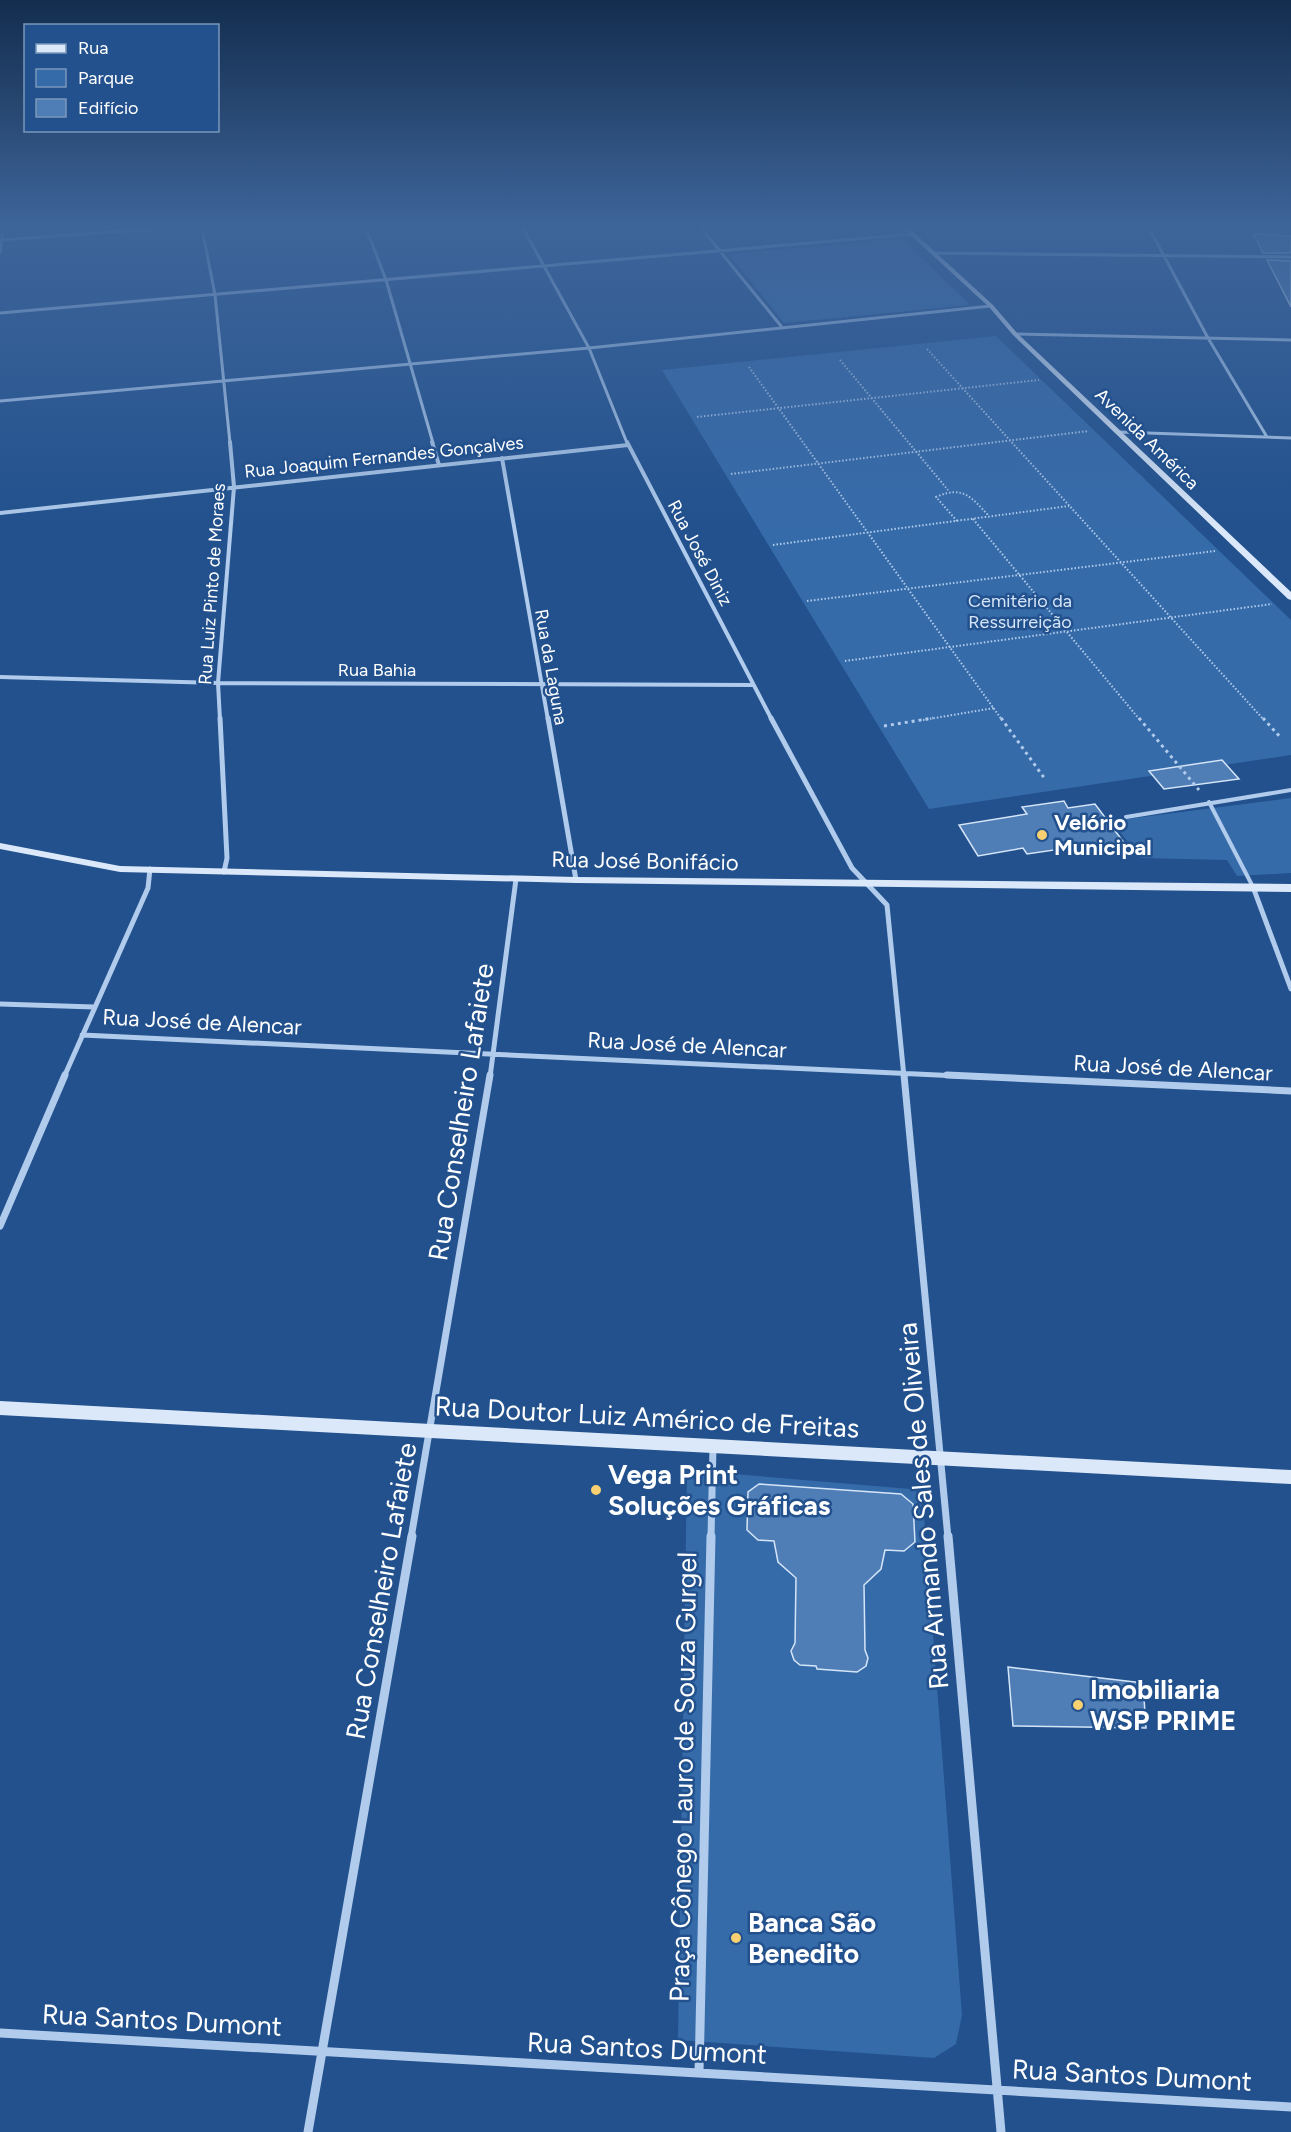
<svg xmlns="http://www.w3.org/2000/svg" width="1291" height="2132" font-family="Figtree,sans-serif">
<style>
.green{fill:#366baa}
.building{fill:#4f7db6;stroke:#d5e5f8;stroke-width:1.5}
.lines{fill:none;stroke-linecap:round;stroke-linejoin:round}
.path-far1{stroke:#b0cbeb;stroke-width:2;stroke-dasharray:1.5 2;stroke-linecap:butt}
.path{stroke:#b0cbeb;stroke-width:3;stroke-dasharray:3 4;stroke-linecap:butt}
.lane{stroke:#b0cbeb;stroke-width:4}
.street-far4{stroke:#b0cbeb;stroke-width:3}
.street-far3{stroke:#b0cbeb;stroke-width:4}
.street-far2{stroke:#b0cbeb;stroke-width:5}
.street-far1{stroke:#b0cbeb;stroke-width:7}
.street{stroke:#b0cbeb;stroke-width:9}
.secondary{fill:#dbe8f9;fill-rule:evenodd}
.poi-dot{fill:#f8d072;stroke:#22518d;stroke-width:2}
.labels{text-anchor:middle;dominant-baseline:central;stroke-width:5;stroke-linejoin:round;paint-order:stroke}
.far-street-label{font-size:18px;fill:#fff;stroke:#22518d}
.far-park-label{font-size:18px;fill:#d5e5f8;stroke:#22518d}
.poi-label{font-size:22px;font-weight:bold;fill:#fff;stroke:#22518d;text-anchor:start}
.street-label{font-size:22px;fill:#fff;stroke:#22518d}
.near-street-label{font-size:27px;fill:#fff;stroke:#22518d}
.near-poi-label{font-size:27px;font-weight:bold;fill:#fff;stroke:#22518d;text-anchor:start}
</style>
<rect width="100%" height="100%" fill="#22518d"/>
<path class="green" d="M902,239L970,305L784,323L729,254Z
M996,336L1291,620V755L929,809L662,370Z
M1291,798V873L1237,876L1227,860L1141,858L1111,821Z
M687,1470L922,1490L962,2015L956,2044L934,2058L678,2040Z"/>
<path class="building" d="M1254,234L1291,236V253H1263Z
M1267,260L1291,261V307Z
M1222,760L1239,779L1164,789L1149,771Z
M1064,801L1068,808L1095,804L1128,848L1087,854L1081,846L1027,854L1023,848L978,856L959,825L1027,814L1022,807Z
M759,1484L901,1494L913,1504L915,1542L904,1551L885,1550L881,1569L864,1585L865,1650L868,1658L866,1666L857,1672L817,1669L816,1666L800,1665L794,1660L791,1651L795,1643L796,1578L778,1562L774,1541L758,1540L747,1530L748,1492Z
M1008,1667L1143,1683L1146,1728L1013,1726Z"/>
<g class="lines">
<path class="path-far1" d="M927,349L1264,720
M840,360L948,490
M749,367L1002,720
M697,417L1039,380
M731,474L1089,431
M973,519L1140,720
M957,521L936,497C963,485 971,497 989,516
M773,545L1069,506
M807,601L1215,551
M845,661L1272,604
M923,720L994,708"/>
<path class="path" d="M1001,718L1045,779
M1139,718L1199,790
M1263,718L1281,738
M884,726L933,718"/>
<path class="lane" d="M1209,802L1253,887
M1126,817L1291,790"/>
<path class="street-far4" d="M202,228L215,295L230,443
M366,228L386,280L433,443
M523,228L589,348L627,443
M701,228L781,326
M1149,228L1208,338L1267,437
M0,240L163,228
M0,252L3,228
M932,253L1291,257
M0,313L913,234
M1015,334L1291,340
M0,401L589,348L991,306
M1118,432L1291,438"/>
<path class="street-far3" d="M432,442L439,465
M627,442L772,720
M502,458L548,720
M0,513L628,445
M0,677L218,683L753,685
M220,720L218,683L234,487L230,442"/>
<path class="street-far2" d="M220,718L227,858L224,872
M548,718L576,880
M771,718L852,868L887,905L904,1077
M1253,887L1291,989
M0,1004L94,1007
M82,1035L980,1077
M64,1077L148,888L150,869
M490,1077L516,879"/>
<path class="street-far1" d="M904,1075L948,1538
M947,1075L1291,1091
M0,1226L65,1075
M411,1538L490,1075
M711,1538L713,1447"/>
<path class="street" d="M948,1536L1001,2132
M0,2033L1291,2107
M699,2073L711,1536
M308,2132L412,1536"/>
<path class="secondary" d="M903,228H909L993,305L1017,333L1291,592V600L1288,599L1013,335L989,307Z
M0,843L120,866L576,877L1291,884V892L576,883L120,872L0,849Z
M0,1401L1291,1470V1484L0,1415Z"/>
</g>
<linearGradient id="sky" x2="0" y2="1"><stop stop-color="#132d4e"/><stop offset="0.43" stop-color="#3e659a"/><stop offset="1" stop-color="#3e659a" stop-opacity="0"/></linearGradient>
<rect width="1291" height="527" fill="url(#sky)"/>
<g class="poi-dot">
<circle cx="1042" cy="835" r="6"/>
<circle cx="596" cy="1490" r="6"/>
<circle cx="1078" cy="1705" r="6"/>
<circle cx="736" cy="1938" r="6"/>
</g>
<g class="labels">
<g class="far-street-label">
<text transform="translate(1147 439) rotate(44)">Avenida América</text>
<text transform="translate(384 457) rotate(-6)">Rua Joaquim Fernandes Gonçalves</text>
<text transform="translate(700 553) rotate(62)">Rua José Diniz</text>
<text transform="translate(212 584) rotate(-86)">Rua Luiz Pinto de Moraes</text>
<text transform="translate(551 667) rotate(80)">Rua da Laguna</text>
<text x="377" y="670">Rua Bahia</text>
</g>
<g class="far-park-label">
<text x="1020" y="601">Cemitério da<tspan x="1020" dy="21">Ressurreição</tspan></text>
</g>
<g class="poi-label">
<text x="1054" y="822">Velório<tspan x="1054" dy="25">Municipal</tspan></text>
</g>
<g class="street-label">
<text transform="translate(645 861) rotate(1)">Rua José Bonifácio</text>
<text transform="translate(202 1022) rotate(3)">Rua José de Alencar</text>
<text transform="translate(687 1045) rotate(3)">Rua José de Alencar</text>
<text transform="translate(1173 1068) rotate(3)">Rua José de Alencar</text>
</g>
<g class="near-street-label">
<text transform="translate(461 1112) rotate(-81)">Rua Conselheiro Lafaiete</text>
<text transform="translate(647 1417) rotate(3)">Rua Doutor Luiz Américo de Freitas</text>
<text transform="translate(923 1506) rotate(-95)">Rua Armando Sales de Oliveira</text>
<text transform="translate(381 1591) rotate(-80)">Rua Conselheiro Lafaiete</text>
<text transform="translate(683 1777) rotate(-89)">Praça Cônego Lauro de Souza Gurgel</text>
<text transform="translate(162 2020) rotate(3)">Rua Santos Dumont</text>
<text transform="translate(647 2048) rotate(3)">Rua Santos Dumont</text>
<text transform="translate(1132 2075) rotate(3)">Rua Santos Dumont</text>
</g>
<g class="near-poi-label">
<text x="608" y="1474">Vega Print<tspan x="608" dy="31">Soluções Gráficas</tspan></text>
<text x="1090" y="1689">Imobiliaria<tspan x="1090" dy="31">WSP PRIME</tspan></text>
<text x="748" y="1922">Banca São<tspan x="748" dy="31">Benedito</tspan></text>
</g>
</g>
<rect x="24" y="24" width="195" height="108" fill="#22518d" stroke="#7a97bb" stroke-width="1.5"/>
<rect x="36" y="44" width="30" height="9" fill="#dbe8f9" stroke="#7a97bb" stroke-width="1.5"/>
<text x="78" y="54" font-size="18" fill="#ffffff">Rua</text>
<rect x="36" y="69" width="30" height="18" fill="#366baa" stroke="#7a97bb" stroke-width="1.5"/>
<text x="78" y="84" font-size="18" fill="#ffffff">Parque</text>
<rect x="36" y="99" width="30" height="18" fill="#4f7db6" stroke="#7a97bb" stroke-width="1.5"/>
<text x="78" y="114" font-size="18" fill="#ffffff">Edifício</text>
</svg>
